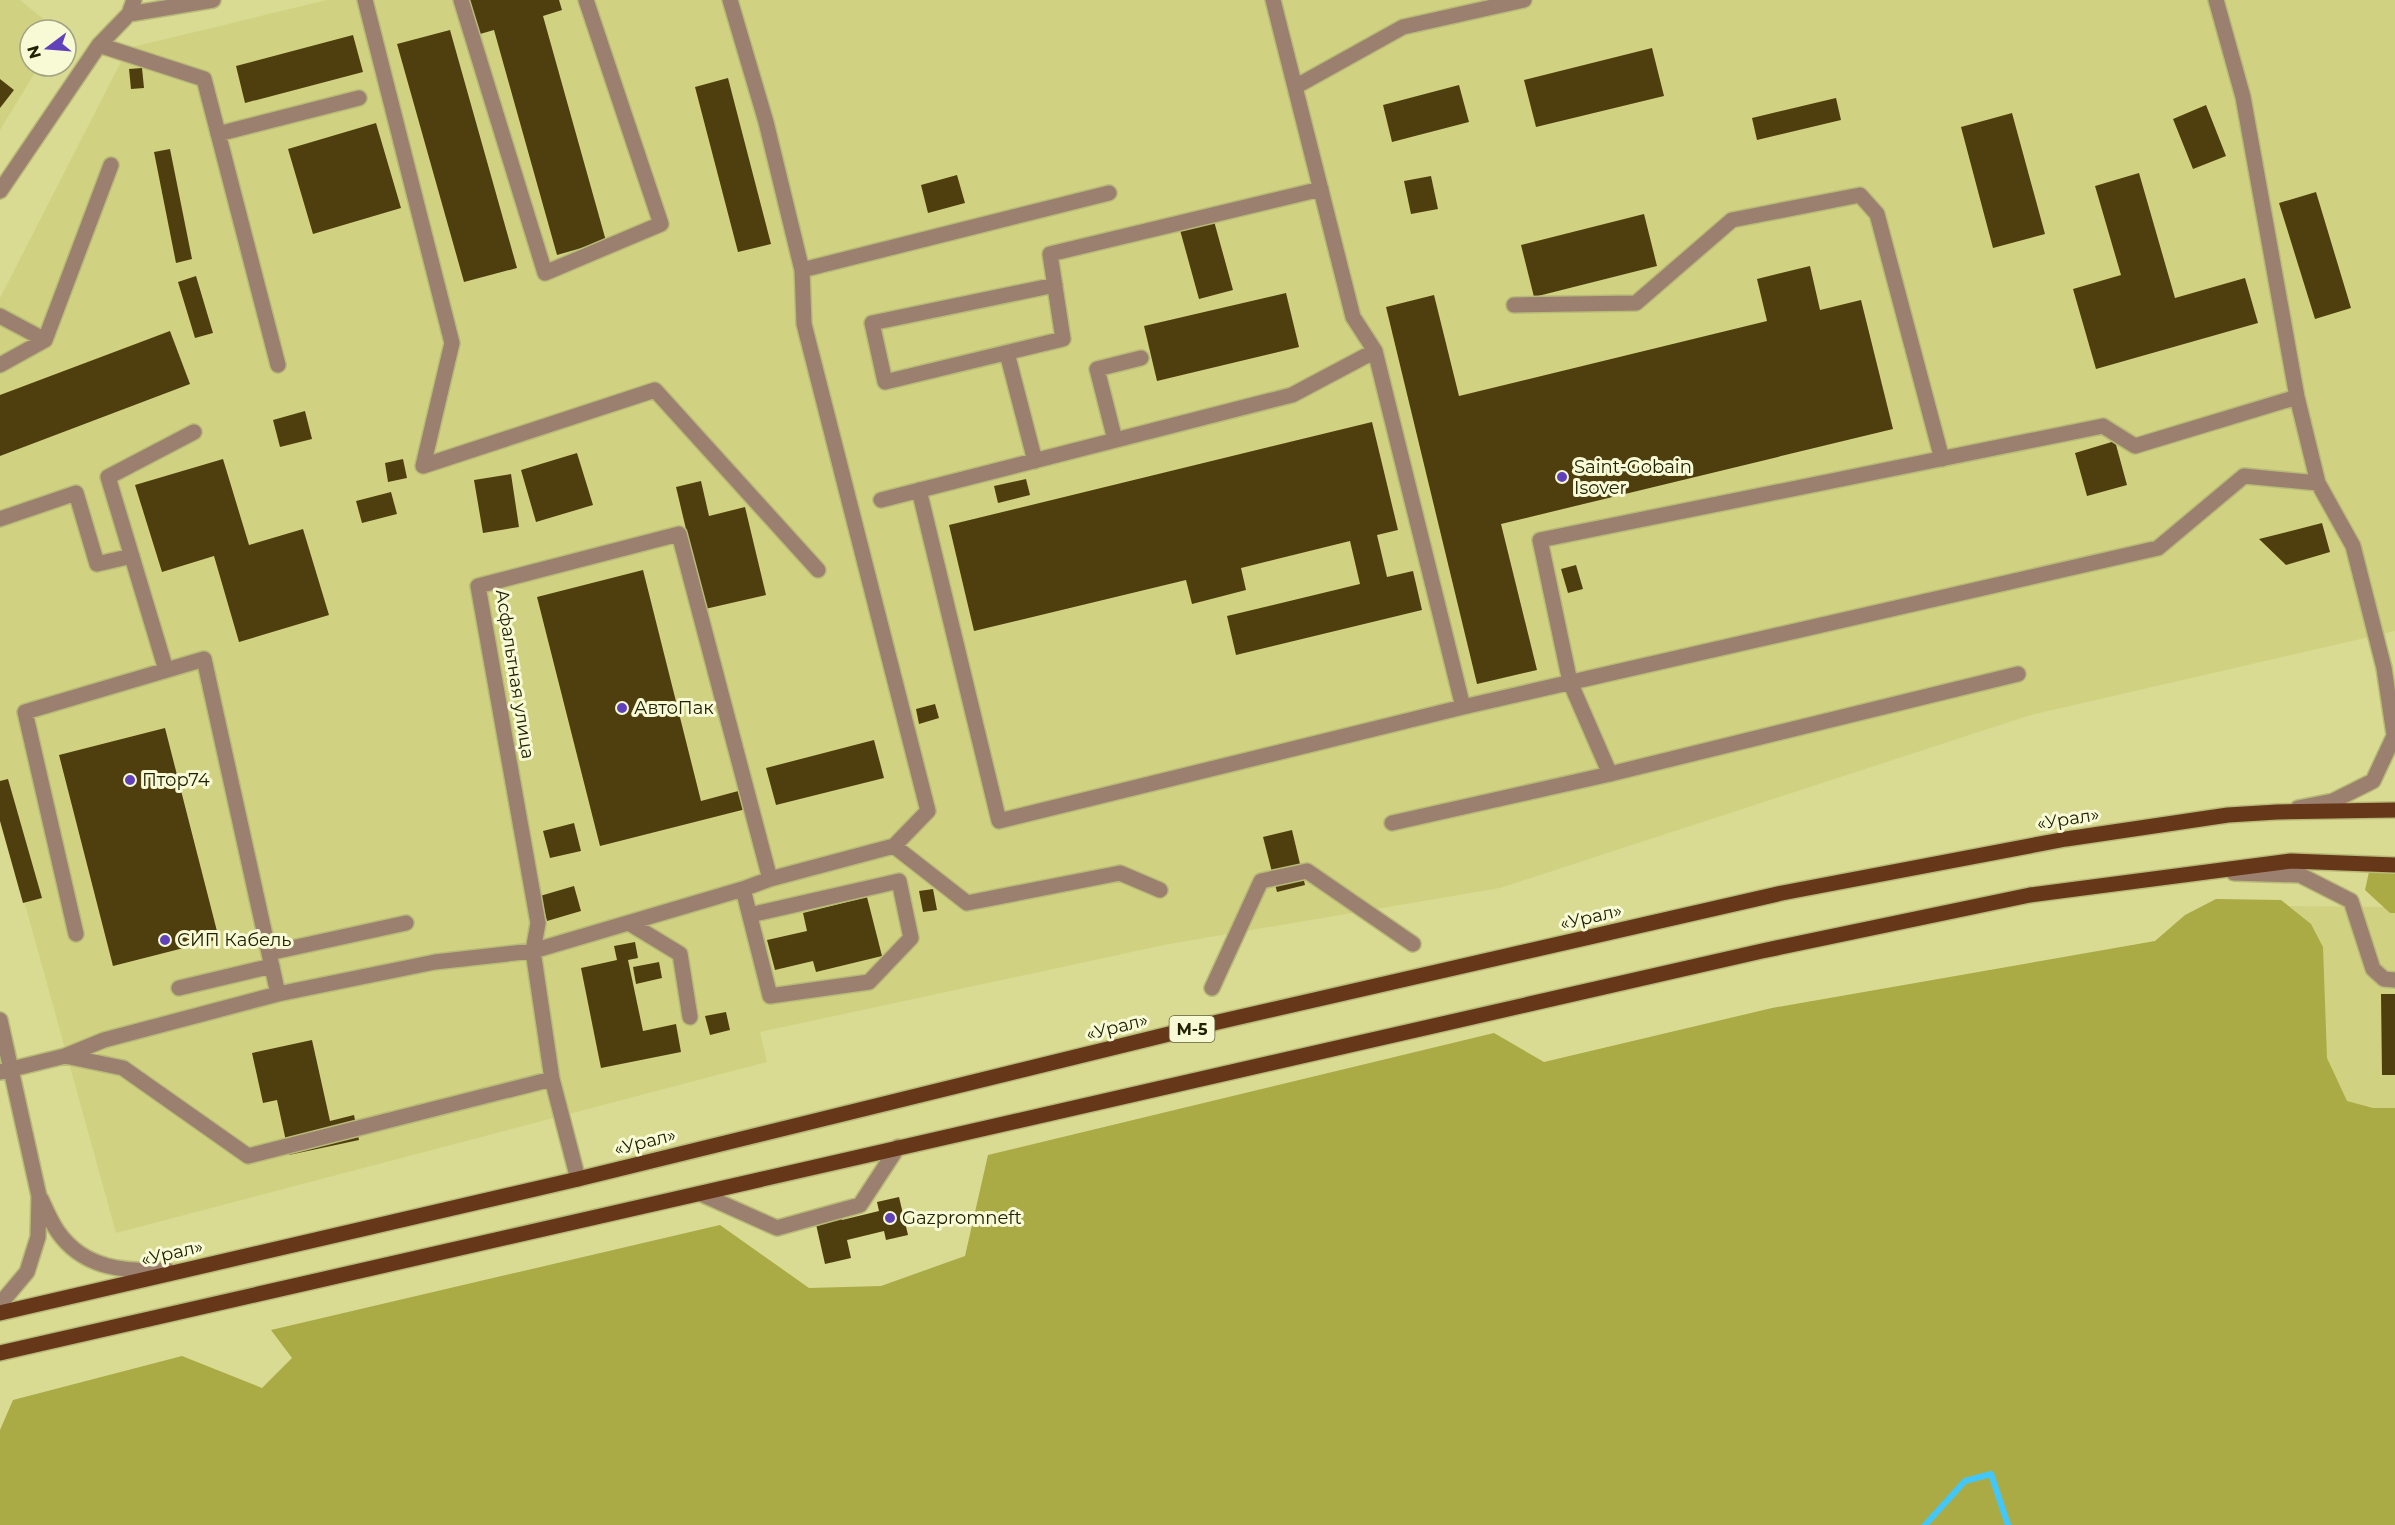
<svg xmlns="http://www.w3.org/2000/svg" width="2395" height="1525" font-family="Montserrat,sans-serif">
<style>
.built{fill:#d0d281}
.green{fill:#aaab44}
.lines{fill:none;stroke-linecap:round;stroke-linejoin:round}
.stream{stroke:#42c7fd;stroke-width:6}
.building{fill:#4f3f0e}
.minor-casing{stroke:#b8ba78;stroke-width:18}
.major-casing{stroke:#b8ba78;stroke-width:18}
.minor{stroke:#9b7f6f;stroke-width:15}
.major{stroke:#67371a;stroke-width:15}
.poi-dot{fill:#6041ba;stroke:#f8fad6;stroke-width:2}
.labels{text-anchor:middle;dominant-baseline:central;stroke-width:6;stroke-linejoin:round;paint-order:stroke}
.shield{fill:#f8fad6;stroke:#626243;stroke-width:1.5}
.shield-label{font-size:16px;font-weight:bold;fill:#212104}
.poi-label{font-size:18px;fill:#212104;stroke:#f8fad6;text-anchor:start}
.street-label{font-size:18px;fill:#212104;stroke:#f8fad6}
</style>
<rect width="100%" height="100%" fill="#d9db92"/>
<path class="built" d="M0,0H20L57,30H30V66H39L0,130Z
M327,0H2395V631L2031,715L1500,888L1169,944L760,1032L767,1062L116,1233L0,814V298L128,48Z
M2283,906L2395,907V1164H2312Z"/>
<path class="green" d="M2369,872L2395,873V913H2390L2365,890Z
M2216,899L2281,900L2311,924L2323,947L2327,1058L2347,1101L2373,1108H2395V1525H0V1430L13,1400L182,1356L262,1388L292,1358L271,1330L720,1225L809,1288L881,1286L965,1256L988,1155L1494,1033L1544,1062L1772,1008L2155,941L2185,915Z"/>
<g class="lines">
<path class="stream" d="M1925,1525L1965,1481L1991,1474L2008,1525"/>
</g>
<path class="building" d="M463,0H559L562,10L543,16L606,241L557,255L494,30L473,36Z
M450,30L517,268L464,282L397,44Z
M353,35L363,72L245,103L236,66Z
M1652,48L1664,96L1536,127L1524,80Z
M142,68L144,88L131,89L129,69Z
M728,78L771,244L738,252L695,87Z
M0,79L14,90L0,108Z
M1459,85L1469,122L1392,142L1383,105Z
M1836,98L1841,120L1757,140L1752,118Z
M2206,105L2226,156L2193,169L2173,119Z
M2012,113L2045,234L1993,248L1961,127Z
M376,123L401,208L313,234L288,149Z
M170,149L192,259L176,263L154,152Z
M2139,173L2175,298L2245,278L2258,323L2096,369L2073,289L2121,275L2095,186Z
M957,175L965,203L928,213L921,185Z
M1431,176L1438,209L1411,214L1404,181Z
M2316,192L2351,308L2315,319L2279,203Z
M1644,214L1657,266L1534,297L1521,245Z
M1214,221L1233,290L1199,299L1180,230Z
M1810,266L1820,310L1861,300L1893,429L1501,524L1537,670L1477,684L1386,307L1434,295L1459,396L1767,321L1757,279Z
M196,276L213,333L195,338L178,282Z
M1286,293L1299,347L1157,381L1144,326Z
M170,331L190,384L0,456V395Z
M305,411L312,439L280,447L273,420Z
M1372,422L1398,530L1377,535L1387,577L1413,571L1422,610L1236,655L1227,616L1360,584L1350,541L1241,568L1246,590L1192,604L1186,580L974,631L949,525Z
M2115,441L2127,485L2087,496L2075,453Z
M577,453L593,505L536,522L521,470Z
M223,459L249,545L303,529L329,615L239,642L214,556L162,572L135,485Z
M403,459L407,478L388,482L385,463Z
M511,474L519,527L483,533L474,480Z
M1026,479L1030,495L998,503L994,486Z
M701,481L709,516L745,507L766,595L705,609L676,487Z
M391,492L397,514L362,523L356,501Z
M2322,523L2330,552L2286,565L2259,539Z
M1576,565L1583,589L1568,593L1561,569Z
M643,570L701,801L742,790L746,809L600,846L537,597Z
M935,704L939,718L919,724L916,709Z
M165,728L219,939L113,966L59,755Z
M874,740L884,778L776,805L766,768Z
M8,779L42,898L23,903L0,821V781Z
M574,823L581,851L550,858L543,831Z
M1292,830L1305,885L1277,892L1263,837Z
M574,886L581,911L547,921L540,896Z
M933,889L937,910L923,912L919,891Z
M867,897L882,956L816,972L813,961L775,970L767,940L807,931L803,913Z
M635,942L638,958L628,960L643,1031L676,1024L681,1052L601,1068L581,968L617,960L614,946Z
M659,962L662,978L636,984L633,967Z
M2381,994H2395V1075H2382Z
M726,1012L730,1030L710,1035L705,1016Z
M312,1040L330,1121L354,1115L359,1140L289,1155L277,1100L263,1103L252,1053Z
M899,1197L908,1235L886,1240L884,1231L847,1240L851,1258L825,1264L813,1211L838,1205L842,1220L879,1211L877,1202Z"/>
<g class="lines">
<defs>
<path id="minor" d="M365,0L452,343L423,466L655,390L818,570
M461,0L545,273L661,224L586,0
M2216,0L2243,97L2297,397L2318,483L2353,546L2384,668L2395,741
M129,14L213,0
M99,45L204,79L278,365
M1295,87L1403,27L1524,0
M218,134L359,98
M0,191L99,45L129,14L134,0
M802,270L1109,193
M1055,285L872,323L885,382L1063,339L1050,254L1321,189
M1514,305L1636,303L1732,220L1860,195L1877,214L1942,459
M0,316L45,340
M1007,353L1035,461
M0,365L45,340L111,165
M1115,440L1097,369L1141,358
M919,490L999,821L1463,707L1375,351L1353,317L1273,0
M881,500L1292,395L1375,351
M0,519L76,493L97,564L132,556
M166,670L108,477L194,432
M1463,707L2158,548L2244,476L2318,483
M1610,774L1570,682L1540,540L2103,426L2135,446L2297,397
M2298,808L2333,801L2373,781L2395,734
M1392,823L1610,774L2018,674
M894,846L967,903L1120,873L1160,890
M2234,873L2300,875L2351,901L2373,969L2384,979L2395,980
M743,889L770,996L869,982L911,938L899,881L750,915
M629,923L680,954L690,1017
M76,934L25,712L204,659L278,994
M269,953L406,923
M179,988L272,966
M1212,988L1261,881L1307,871L1413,944
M0,1020L39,1196L38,1237L27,1272L6,1297L0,1301
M65,1056L104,1040L278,994L435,962L533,951L743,889L770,879L894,846L928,811L804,324L802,270L766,122L730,0
M0,1072L65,1056L123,1068L248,1156L552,1079
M578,1179L552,1079L533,951L538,923L478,586L679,534L770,879
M701,1194L777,1228L860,1205L898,1147
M41,1199C46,1210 51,1222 58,1232C84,1269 125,1272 167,1270"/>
<path id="major" d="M0,1313L578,1179L1218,1022L1782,893L2066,839L2228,815L2277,812L2395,810
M0,1353L1762,951L2030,895L2291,861L2395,865"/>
</defs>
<use href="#minor" class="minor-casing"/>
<use href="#major" class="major-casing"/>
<use href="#minor" class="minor"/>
<use href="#major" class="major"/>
</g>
<g class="poi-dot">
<circle cx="1562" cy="477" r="6"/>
<circle cx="622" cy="708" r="6"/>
<circle cx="130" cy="780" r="6"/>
<circle cx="165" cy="940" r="6"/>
<circle cx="890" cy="1218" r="6"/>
</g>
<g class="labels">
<rect class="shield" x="1169.5" y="1016" width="45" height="26" rx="4.5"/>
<g class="shield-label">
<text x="1192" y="1029">М-5</text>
</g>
<g class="poi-label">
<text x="1574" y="467">Saint-Gobain<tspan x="1574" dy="21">Isover</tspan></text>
<text x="634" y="708">АвтоПак</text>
<text x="142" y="780">Птор74</text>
<text x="177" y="940">СИП Кабель</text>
<text x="902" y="1218">Gazpromneft</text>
</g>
<g class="street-label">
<text transform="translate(515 674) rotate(81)">Асфальтная улица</text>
<text transform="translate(2068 819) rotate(-9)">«Урал»</text>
<text transform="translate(1591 917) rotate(-13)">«Урал»</text>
<text transform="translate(1117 1027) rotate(-14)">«Урал»</text>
<text transform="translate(645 1142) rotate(-14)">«Урал»</text>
<text transform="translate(172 1253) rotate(-13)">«Урал»</text>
</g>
</g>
<g transform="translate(48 48) rotate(254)"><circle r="28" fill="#f8fad6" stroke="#a2a382" stroke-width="1.5"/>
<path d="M0-4.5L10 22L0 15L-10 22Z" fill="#6041ba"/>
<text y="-9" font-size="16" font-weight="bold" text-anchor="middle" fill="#212104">N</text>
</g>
</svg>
